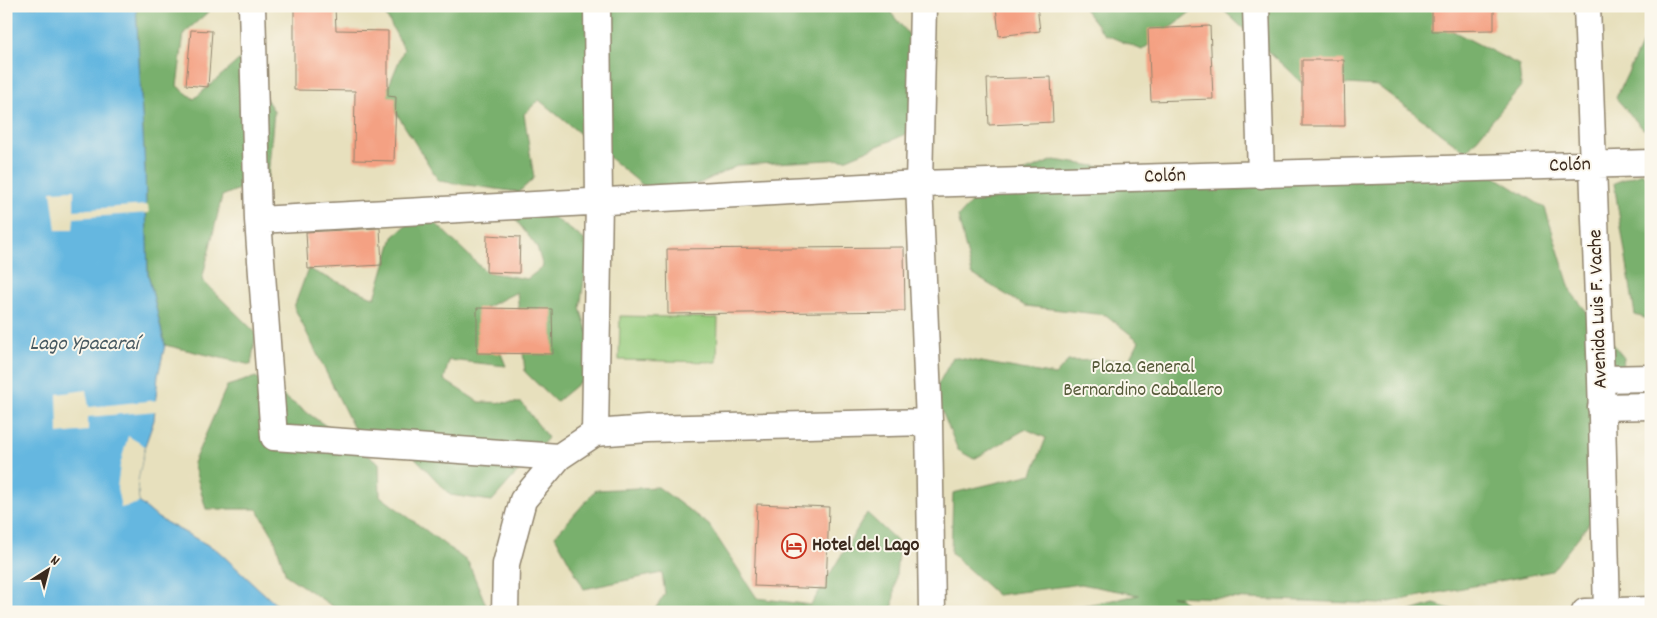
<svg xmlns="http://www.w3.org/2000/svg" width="1657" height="618" font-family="Dekko,sans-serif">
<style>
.green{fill:#97cc7e;stroke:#697b4e}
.forest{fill:#79b06d;stroke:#5a6d46}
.water{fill:#65b7e0;stroke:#50707f}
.pier{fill:#e7e0bd}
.building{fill:#f4a183}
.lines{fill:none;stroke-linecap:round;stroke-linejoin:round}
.minor-casing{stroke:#91856e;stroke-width:29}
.minor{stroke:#fff;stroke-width:26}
.labels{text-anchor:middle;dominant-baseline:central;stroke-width:4;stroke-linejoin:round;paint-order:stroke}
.street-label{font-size:20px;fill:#3b2a1e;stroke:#fbf7ec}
.park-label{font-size:20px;fill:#575b3b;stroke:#fbf7ec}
.poi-label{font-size:20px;font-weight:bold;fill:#3b2a1e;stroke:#fbf7ec;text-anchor:start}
.water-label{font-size:21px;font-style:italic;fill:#4a5b62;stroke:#fbf7ec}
</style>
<rect width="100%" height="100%" fill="#fbf7ec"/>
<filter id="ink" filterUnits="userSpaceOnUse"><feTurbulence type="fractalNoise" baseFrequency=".02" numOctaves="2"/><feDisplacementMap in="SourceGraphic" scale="10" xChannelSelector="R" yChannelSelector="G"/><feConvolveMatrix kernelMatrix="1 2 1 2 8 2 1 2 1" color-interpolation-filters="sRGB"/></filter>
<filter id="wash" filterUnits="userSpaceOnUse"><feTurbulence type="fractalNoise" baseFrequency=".0096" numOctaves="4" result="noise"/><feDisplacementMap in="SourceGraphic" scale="20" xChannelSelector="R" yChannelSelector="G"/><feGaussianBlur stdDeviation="1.12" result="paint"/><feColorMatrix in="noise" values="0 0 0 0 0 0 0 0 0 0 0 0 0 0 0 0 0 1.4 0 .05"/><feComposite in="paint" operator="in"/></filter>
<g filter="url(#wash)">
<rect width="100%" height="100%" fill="#e7e0bd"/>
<path class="green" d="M620,316L718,318L717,362L619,360Z"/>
<path class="forest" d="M136,6H215L184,33L177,86L194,99L240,59L274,111L268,177L222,196L202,280L256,333L251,365L165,345L148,274L145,169Z
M381,6H894L891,13L931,61L923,127L847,159L739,165L662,201L539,100L524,114L534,178L519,192L589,243L580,308L599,366L556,402L525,372L517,292L483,309L506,366L449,360L444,380L479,402L522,403L548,438L492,501L450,495L407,449L355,431L294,307L308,269L375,298L393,237L423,211L486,272L527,279L543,267L537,247L502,202L518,192L439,181L385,95L404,49Z
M1082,6H1198L1142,50L1104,34Z
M1219,6H1433L1439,24L1519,65L1521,86L1466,152L1378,86L1300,81Z
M1642,43L1651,44V129H1643L1616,98Z
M1054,160L1204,182L1489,173L1545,208L1571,292L1624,358L1591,521L1552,571L1379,604L1171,596L1180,598L1193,612H1049L1139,595L1081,584L997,595L951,553L953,493L1032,474L1046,438L1026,429L974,459L958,450L934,392L953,357L1055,375L1068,361L1130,359L1139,341L1106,315L1025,306L972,274L958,217L985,187Z
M1642,173L1651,184V320L1635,315L1614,183Z
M256,377L379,463L380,496L468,562L489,612H341L286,575L274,537L257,509H206L193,463L227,386Z
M658,487L709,525L757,598L811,605L867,513L899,543L893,606L886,612H653L665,594L662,573L584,589L555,536L596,490Z
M1434,604L1460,612H1408Z"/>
<path class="water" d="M6,6H136L145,169L148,274L165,345L158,376L154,420L145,446L137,484L139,502L158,518L217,550L284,612H6Z"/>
<path class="pier" d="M74,190V210L148,205L149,213L74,218L73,230H56L51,191Z
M86,390L89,407L158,400L157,411L88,417V431L58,434L57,394Z
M128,436L145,446L137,484L139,503L121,508L117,488L120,465Z"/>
<g id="blocks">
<path class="building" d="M294,6H335L336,30L388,31V96L396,97L394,161L354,160L355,91L294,90Z
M996,6H1037L1040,31L999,36Z
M1432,6H1494V30L1432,31Z
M1210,26L1213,99L1151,101L1148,29Z
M191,30L212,31L208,87L186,85Z
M1302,60H1344L1345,126H1302Z
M1051,77L1053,122L989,125L987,79Z
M380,228L382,265L308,269L306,232Z
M487,235L520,237L519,273L486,272Z
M904,247L905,311L668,314L667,249Z
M477,308L552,309L553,354L477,353Z
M757,504L829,507L826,589L754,586Z"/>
</g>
</g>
<g filter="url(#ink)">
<use href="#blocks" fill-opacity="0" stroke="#91856e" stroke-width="1"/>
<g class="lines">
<defs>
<path id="minor" d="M252,6L258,220L274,437L559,457
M1256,6L1261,175
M1587,6L1601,379L1607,612
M258,220L919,184L923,6
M1601,379L1651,378
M1601,407L1651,406
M595,433L599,201L597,6
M505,612L506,564L523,500L559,457L595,433L648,429L929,422
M932,612L929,422L919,184L1651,163
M1585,612L1651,610"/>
</defs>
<use href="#minor" class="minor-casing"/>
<use href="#minor" class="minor"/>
</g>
</g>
<defs>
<symbol id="hotel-ring" viewBox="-11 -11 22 22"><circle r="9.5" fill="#fbf7ec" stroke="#c8321e" stroke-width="1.5"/><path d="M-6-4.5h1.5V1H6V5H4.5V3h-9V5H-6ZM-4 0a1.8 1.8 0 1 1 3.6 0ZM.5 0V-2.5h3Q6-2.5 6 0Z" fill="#c8321e"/></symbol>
</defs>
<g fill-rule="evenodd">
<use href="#hotel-ring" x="780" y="532" width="28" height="28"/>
</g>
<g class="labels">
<g class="street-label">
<text transform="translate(1570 166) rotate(-2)">Colón</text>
<text transform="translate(1165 177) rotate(-2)">Colón</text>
<text transform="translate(1599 309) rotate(-92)">Avenida Luis F. Vache</text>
</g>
<g class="park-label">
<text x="1143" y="368">Plaza General<tspan x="1143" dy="23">Bernardino Caballero</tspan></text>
</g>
<g class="poi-label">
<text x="812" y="546">Hotel del Lago</text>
</g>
<g class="water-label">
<text x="84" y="345">Lago Ypacaraí</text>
</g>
</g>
<rect width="1657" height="618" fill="none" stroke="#fbf7ec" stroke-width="25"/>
<g transform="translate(48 570) rotate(36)" stroke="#fbf7ec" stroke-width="4" paint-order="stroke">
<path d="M0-4L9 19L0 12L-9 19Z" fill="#3b2a1e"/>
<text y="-8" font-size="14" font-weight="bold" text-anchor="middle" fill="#3b2a1e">N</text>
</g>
</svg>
